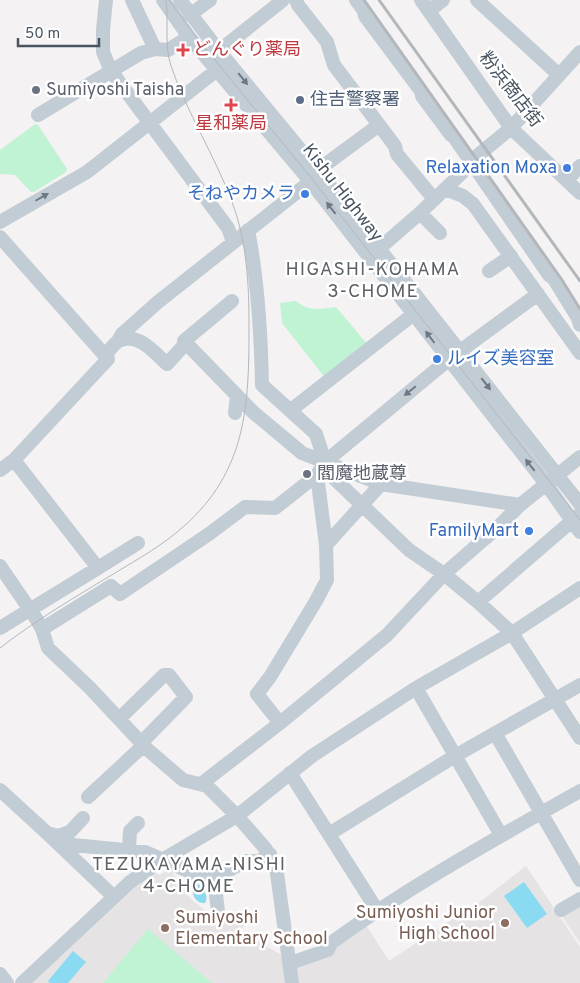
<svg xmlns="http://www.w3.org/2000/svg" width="580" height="983" font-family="Overpass,'Noto Sans JP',sans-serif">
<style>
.education{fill:#e5e3e4}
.green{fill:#bff3d4}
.water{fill:#8adaf2}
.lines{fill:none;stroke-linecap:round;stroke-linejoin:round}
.minor{stroke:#c2ccd4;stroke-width:14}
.tram{stroke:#b3b7bc;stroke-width:1}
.rail{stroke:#b3b7bc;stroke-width:3}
.oneway{fill:#6d7884}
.health-dot{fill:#e0444e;stroke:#fff;stroke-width:2}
.worship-dot{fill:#6b7280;stroke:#fff;stroke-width:2}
.service-dot{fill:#5c6f8a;stroke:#fff;stroke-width:2}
.shop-dot{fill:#3f7fe0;stroke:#fff;stroke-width:2}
.education-dot{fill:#8d6e63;stroke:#fff;stroke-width:2}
.labels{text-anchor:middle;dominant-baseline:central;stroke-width:5;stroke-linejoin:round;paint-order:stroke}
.health-label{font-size:18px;fill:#be3a42;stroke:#fff;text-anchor:start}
.worship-label{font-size:18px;fill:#5b616d;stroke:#fff;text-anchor:start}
.street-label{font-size:18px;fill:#485461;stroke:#fff}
.service-label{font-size:18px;fill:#4e5e75;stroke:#fff;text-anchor:start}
.shop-label{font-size:18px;fill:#366cbe;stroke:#fff;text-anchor:end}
.education-label{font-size:18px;fill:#785e54;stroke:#fff;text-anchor:end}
.neighbourhood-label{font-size:19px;letter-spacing:1px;fill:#5e6267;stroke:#fff}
</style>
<rect width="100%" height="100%" fill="#f4f2f2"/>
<path class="education" d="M526,866L580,947V983H296L293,965L366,925L389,961L451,920L472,908Z
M170,869L190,898L211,916L214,912L226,923L233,915L244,925L240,931L285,957L288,983H29L133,887L155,873L159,875Z
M580,904V943L561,915Z"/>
<path class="green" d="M35,124L38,125L67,169L66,172L34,192H31L15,175L0,174V150Z
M296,301C309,312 321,309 336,307L368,345L326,379L282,323L280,303Z
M148,929L212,983H103Z"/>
<path class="water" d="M194,880C201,887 210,894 205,903C193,904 190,889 194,880Z
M524,882L547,914L527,928L504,896Z
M73,951L86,962L68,983H50L48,981Z"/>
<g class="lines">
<path class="minor" d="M106,0L103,30V52L111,71L228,228L233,242
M132,0L155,49
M163,0L189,37L310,181L546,484L580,532
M180,0L219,51L318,171L580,504
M296,0L298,5L327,42L334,65L395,146L397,154L434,199
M356,0L364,11L365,16L421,91L422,96L451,135L454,137L549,275L554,279L578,318L580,325
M421,0L511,128L580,193
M477,0L559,75
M429,11L443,0
M190,15L210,0
M219,51L283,0
M38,115L141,53L155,49L168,50L189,37
M567,180L580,166
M445,189L463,196L473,204L580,353
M420,213L440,233
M0,222L87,172L217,70
M0,237L108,359L14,460L0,470
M373,254L420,213L468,167L471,161L511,128L580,52
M489,271L511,256
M118,341L122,334L158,302L306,185L322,167L379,125
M184,341L232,301
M105,356C109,351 114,343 119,341C137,331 155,353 167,364L186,343L254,413L302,453L381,484L520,505
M291,410L420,309
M235,413L237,395
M14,460L98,568L138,543
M325,462L448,360L538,294
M322,467L362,505L381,484
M326,545L362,505L409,550L444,574L478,602L512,633L580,738
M0,566L37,620L42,629L48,648L90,688L147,749L183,780L207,786L237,816L265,848L276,866L292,983
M478,602L580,514
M0,628L98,568
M42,629L111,586L120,594L209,534L245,507L275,508L317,475L325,462L316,434L262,385C261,332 258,281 248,230
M416,688L501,835
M119,719L164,675H169L186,697L142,742
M280,723L257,694L270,677L316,601L327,580L326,545L317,475
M495,733L580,880
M290,773L377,910
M201,784L280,723L387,635L444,574L497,528L520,505L580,457
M0,790L47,833L114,897
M88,797L144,745
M47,833L58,836L73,845L145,852L204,878H214L246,861H259L270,854
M329,834L455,756L580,685
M58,836L70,832L83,818
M129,850L130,831L138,823
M214,878L218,911
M561,910L580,899
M289,962L296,961L328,950L331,943C410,886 495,839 580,791
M0,974L7,983
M22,983L130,882L162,860L237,816L312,756L416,688L512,633L580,588"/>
<path class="tram" d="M169,0L197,38L312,179L580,520
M0,648C36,620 75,597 115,573C138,559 163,545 183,527C247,471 249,405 249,326C249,284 247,242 232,202C215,156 187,113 171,66C164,45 169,22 166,0"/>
<path class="rail" d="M364,0L562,280L580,309
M379,0L580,281"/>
</g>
<defs><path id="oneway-solid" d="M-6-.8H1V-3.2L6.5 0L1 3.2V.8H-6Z" transform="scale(1.25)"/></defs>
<g class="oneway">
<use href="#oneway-solid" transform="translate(243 79) rotate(51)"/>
<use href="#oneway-solid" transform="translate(42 197) rotate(-30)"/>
<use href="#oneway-solid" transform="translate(331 208) rotate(-128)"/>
<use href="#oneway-solid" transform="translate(430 337) rotate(-127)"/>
<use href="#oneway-solid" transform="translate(486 384) rotate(52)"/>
<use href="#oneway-solid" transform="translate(410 391) rotate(141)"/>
<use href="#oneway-solid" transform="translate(530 465) rotate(-128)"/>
</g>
<g class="health-dot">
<path d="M180.5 42.5h5v5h5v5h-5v5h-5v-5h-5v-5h5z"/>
<path d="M228.5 97.5h5v5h5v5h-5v5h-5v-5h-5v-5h5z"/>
</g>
<g class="worship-dot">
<circle cx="36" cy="90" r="5"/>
<circle cx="307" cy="474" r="5"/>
</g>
<circle class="service-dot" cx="300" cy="100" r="5"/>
<g class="shop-dot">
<circle cx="567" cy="168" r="5"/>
<circle cx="305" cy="194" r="5"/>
<circle cx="437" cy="359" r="5"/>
<circle cx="529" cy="531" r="5"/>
</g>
<g class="education-dot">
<circle cx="505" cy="923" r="5"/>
<circle cx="165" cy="928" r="5"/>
</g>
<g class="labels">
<g class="health-label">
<text x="193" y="50">どんぐり薬局</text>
<text x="231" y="124" text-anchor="middle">星和薬局</text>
</g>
<g class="worship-label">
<text x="46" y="90">Sumiyoshi Taisha</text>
<text x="317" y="474">閻魔地蔵尊</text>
</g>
<g class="street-label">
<text transform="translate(510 90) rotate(52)">粉浜商店街</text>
<text transform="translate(342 193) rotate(52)">Kishu Highway</text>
</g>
<g class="service-label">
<text x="310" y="100">住吉警察署</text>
</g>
<g class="shop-label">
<text x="557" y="168">Relaxation Moxa</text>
<text x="295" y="194">そねやカメラ</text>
<text x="447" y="359" text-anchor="start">ルイズ美容室</text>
<text x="519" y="531">FamilyMart</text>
</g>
<g class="education-label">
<text x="495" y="913">Sumiyoshi Junior<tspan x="495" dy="21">High School</tspan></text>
<text x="175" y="918" text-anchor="start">Sumiyoshi<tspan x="175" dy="21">Elementary School</tspan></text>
</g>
<g class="neighbourhood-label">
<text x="373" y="270">HIGASHI-KOHAMA<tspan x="373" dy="22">3-CHOME</tspan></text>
<text x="189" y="865">TEZUKAYAMA-NISHI<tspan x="189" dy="22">4-CHOME</tspan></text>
</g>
</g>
<path d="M18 38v8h81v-8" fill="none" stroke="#485461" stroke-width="2.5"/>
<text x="25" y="38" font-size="15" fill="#485461" stroke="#ffffff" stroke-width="4" paint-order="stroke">50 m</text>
</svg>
